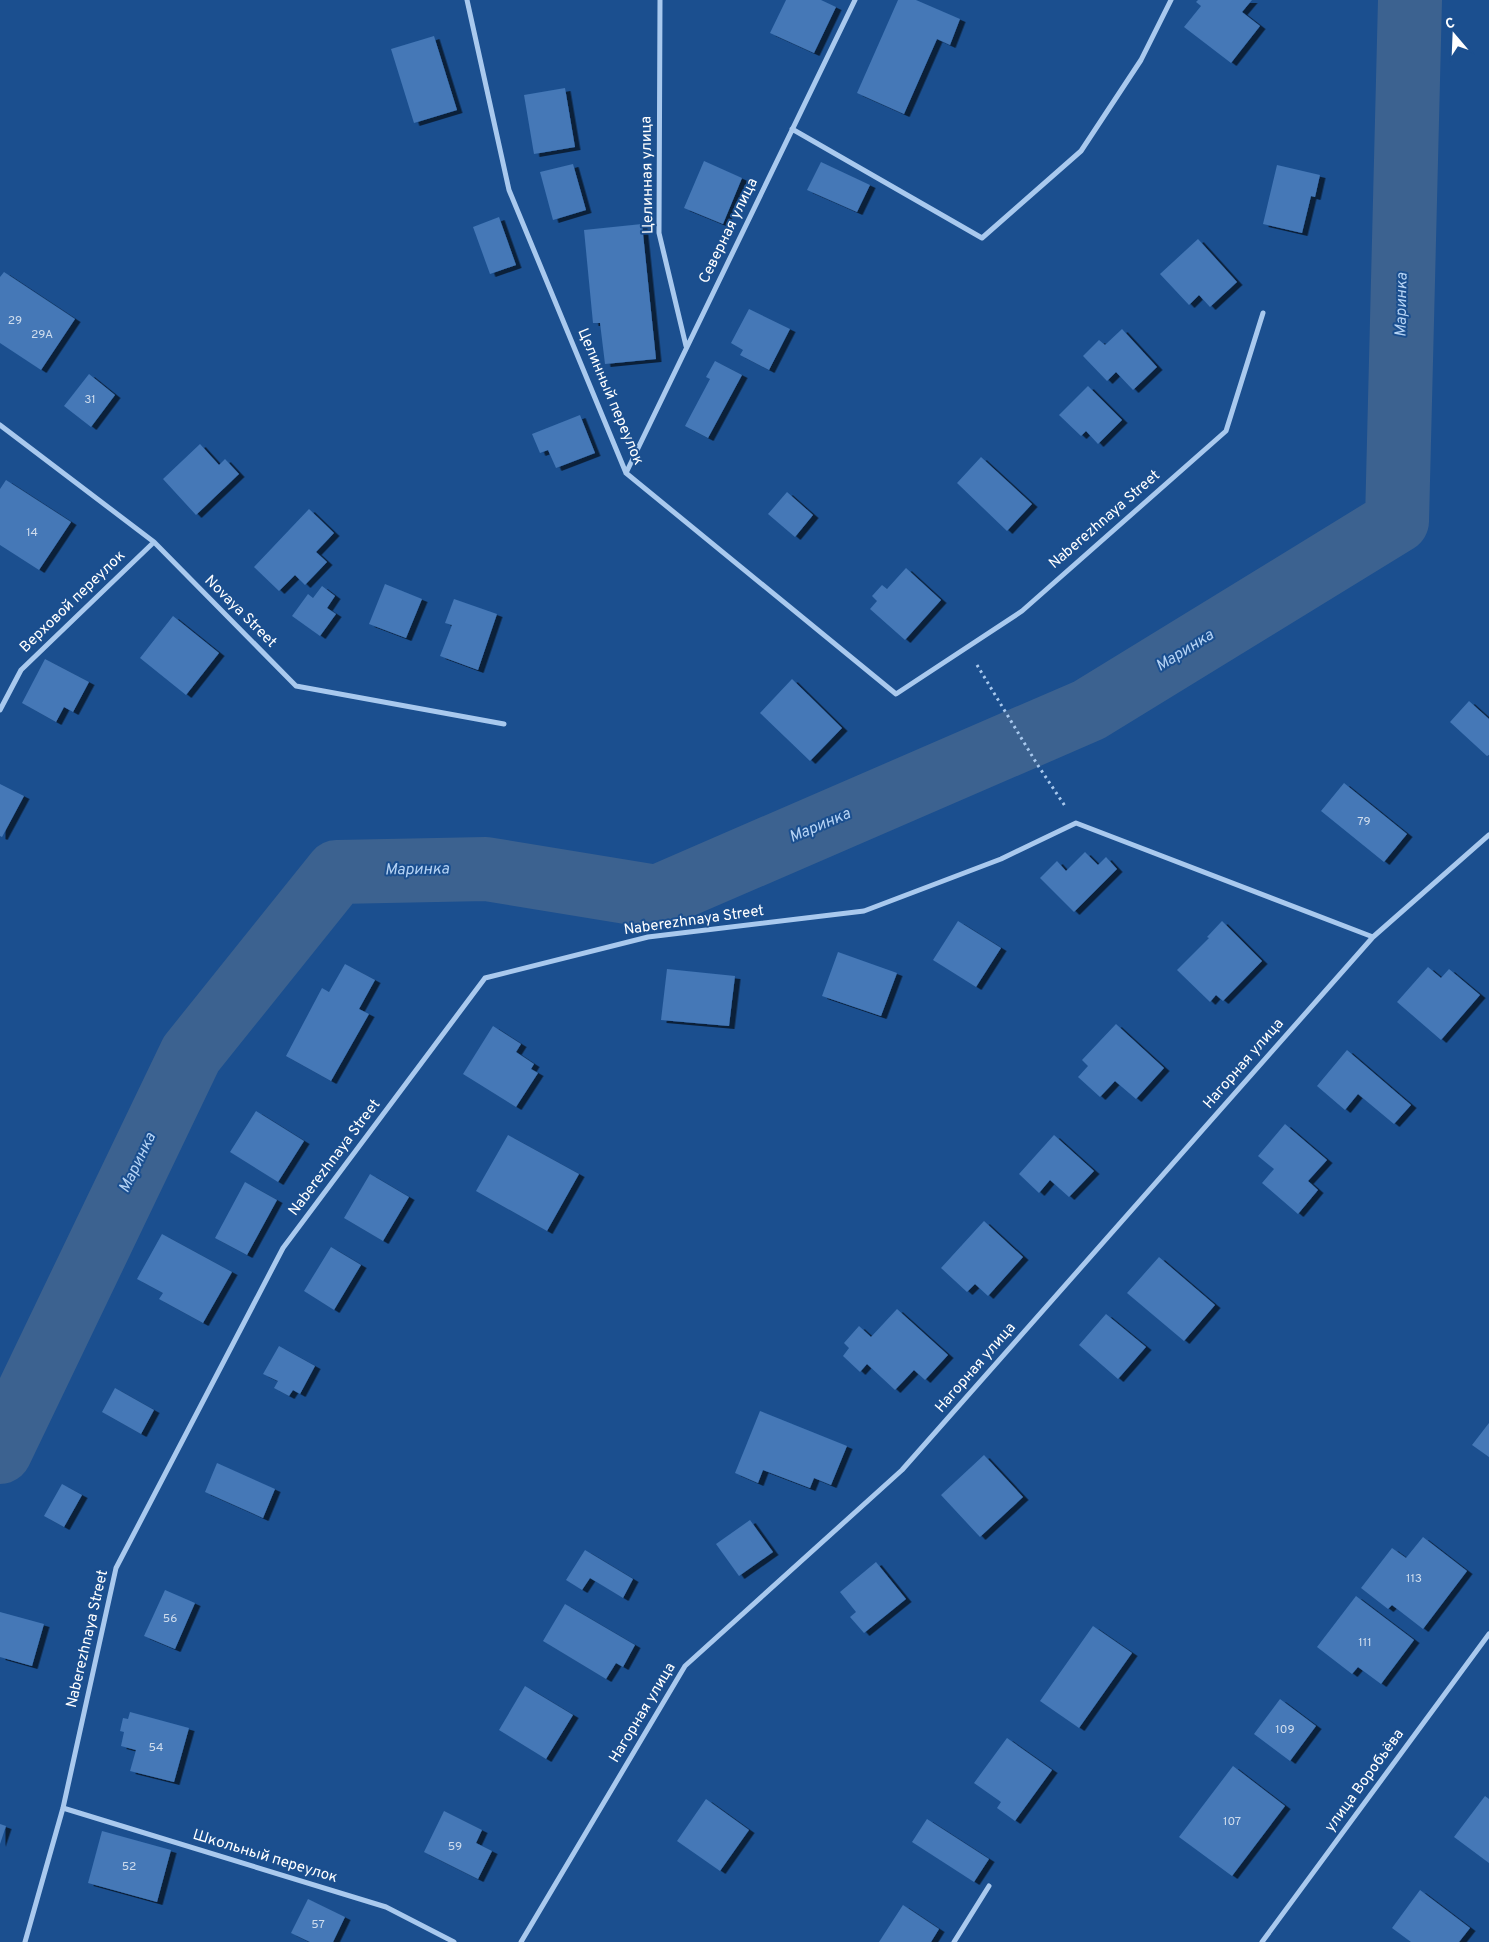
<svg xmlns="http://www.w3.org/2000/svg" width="1489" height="1942" font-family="Overpass,sans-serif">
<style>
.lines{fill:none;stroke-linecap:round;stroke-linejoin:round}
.river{stroke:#3c6290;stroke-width:64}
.building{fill:#4478b7;filter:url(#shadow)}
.path{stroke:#a9c9ee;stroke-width:3;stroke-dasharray:2.5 4;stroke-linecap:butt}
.street{stroke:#a9c9ee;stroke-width:5}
.labels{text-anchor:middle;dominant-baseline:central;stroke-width:4;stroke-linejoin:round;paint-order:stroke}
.number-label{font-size:12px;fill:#d0dded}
.street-label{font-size:15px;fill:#fff;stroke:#1b4f8f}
.water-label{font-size:16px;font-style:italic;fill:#b5d3f5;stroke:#1b4f8f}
</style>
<defs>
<filter id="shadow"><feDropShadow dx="5.5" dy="3" stdDeviation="0" flood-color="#0009"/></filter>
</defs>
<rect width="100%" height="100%" fill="#1b4f8f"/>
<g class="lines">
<path class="river" d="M0,1452L191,1054L337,872L486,869L657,897L1089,710L1397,521L1410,0"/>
</g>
<path class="building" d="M786,0H821L836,7L814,53L770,33Z
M898,0H916L960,19L950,45L937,39L904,114L857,93Z
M1198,0H1252L1242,12L1260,26L1231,63L1184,27L1201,6L1196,2Z
M434,36L457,110L414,123L391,49Z
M565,88L575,147L534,154L524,95Z
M704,161L742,178L723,224L684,208Z
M821,162L870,185L857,212L807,190Z
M573,164L586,210L553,220L540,172Z
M1277,165L1320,175L1315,197L1311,196L1302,233L1263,224Z
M499,217L516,265L490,274L473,227Z
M642,224L656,359L605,364L600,323H593L584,230Z
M1198,239L1237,282L1210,307L1199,295L1189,305L1160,274Z
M4,272L75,319L41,370L0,343V277Z
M749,309L790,329L769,370L740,355L743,350L731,343Z
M1122,329L1157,367L1133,390L1116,372L1107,381L1083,356L1099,340L1105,345Z
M715,361L742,375L708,438L685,426L710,379L706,377Z
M89,374L115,395L91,427L64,406Z
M1088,386L1122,420L1098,444L1086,431L1081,436L1059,415Z
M580,415L595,453L556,468L548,450L540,453L532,434Z
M200,444L219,465L225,459L239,474L196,515L163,479Z
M981,457L1032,504L1007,531L957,483Z
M6,480L71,522L39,570L0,545V489Z
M787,492L813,515L795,537L768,514Z
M309,509L334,533L316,552L327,562L305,585L295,575L279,591L254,567Z
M906,568L941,600L905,640L870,609L877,601L872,596L882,585L887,589Z
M385,584L422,599L406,638L369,624Z
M322,586L335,596L327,608L336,614L320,636L292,616L308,594L313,598Z
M454,599L497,614L478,670L440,656L452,625L445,623Z
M173,616L219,653L186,695L140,658Z
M45,659L89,682L73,712L64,707L56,722L22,703Z
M792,679L842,728L810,761L760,713Z
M1469,701L1489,719V755L1487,756L1450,722Z
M1344,783L1407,834L1384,862L1321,811Z
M0,784L24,796L2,837L0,836Z
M1085,852L1098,865L1106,857L1117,869L1074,912L1040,878L1057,861L1066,871Z
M958,921L1001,948L976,987L933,960Z
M1222,921L1262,961L1223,1001L1216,995L1210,1002L1177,970L1209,938L1207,937Z
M838,952L897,973L881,1016L822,996Z
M345,964L375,980L359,1009L369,1014L331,1081L286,1056L322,988L329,992Z
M1428,967L1441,978L1449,969L1480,995L1441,1040L1397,1002Z
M667,969L735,976L729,1026L661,1020Z
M1116,1024L1164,1068L1136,1099L1115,1081L1100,1097L1078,1077L1088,1066L1082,1060Z
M493,1026L521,1044L516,1052L534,1064L531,1069L538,1073L516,1107L463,1074Z
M1347,1050L1411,1105L1394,1124L1358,1094L1345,1110L1317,1086Z
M256,1111L304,1141L278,1182L230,1152Z
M1285,1124L1327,1160L1308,1181L1318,1190L1298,1214L1262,1183L1274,1169L1258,1156Z
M508,1135L579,1174L547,1231L476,1191Z
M1054,1135L1094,1171L1069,1197L1050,1180L1039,1193L1019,1174Z
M370,1174L409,1197L383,1241L344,1218Z
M245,1182L277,1200L247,1255L215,1238Z
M984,1221L1023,1257L988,1296L975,1284L967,1292L941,1268Z
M162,1234L232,1272L203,1323L159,1299L163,1293L137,1279Z
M331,1247L361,1265L334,1310L304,1291Z
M1159,1257L1215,1305L1184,1341L1127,1293Z
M897,1309L948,1355L925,1380L914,1370L895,1390L867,1364L860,1372L843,1356L849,1348L844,1343L859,1326L871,1337Z
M1106,1314L1146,1347L1118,1379L1079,1345Z
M279,1346L315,1366L300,1394L293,1390L289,1396L274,1388L278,1381L263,1374Z
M115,1388L154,1410L141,1434L102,1412Z
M760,1411L847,1446L831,1485L814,1478L810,1488L763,1470L758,1483L735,1473Z
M1489,1423V1457L1472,1445Z
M984,1455L1023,1497L980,1537L941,1495Z
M217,1463L275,1489L263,1518L205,1492Z
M62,1484L82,1495L64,1527L44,1516Z
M750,1520L773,1552L739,1576L716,1544Z
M1423,1537L1467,1571L1423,1629L1392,1605L1388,1609L1361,1588L1392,1548L1406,1558Z
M585,1550L633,1579L623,1598L590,1578L582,1590L566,1580Z
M876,1562L906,1599L864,1633L850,1617L856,1612L840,1592Z
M165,1590L195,1603L175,1649L144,1636Z
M1356,1596L1414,1640L1381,1684L1358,1667L1352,1674L1317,1647Z
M565,1604L635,1645L623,1667L616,1663L606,1679L543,1641Z
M0,1612L44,1624L32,1666L0,1657Z
M1093,1626L1132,1653L1079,1728L1040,1701Z
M525,1686L573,1715L546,1759L499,1730Z
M1280,1699L1316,1726L1290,1761L1254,1734Z
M130,1712L189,1728L174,1782L130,1771L136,1750L121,1746L124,1732L120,1731L123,1718L128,1719Z
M1007,1738L1052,1770L1015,1821L997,1808L1001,1802L974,1783Z
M1233,1766L1285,1806L1232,1876L1179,1837Z
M1485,1796L1489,1799V1863L1454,1837Z
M706,1799L749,1830L720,1871L677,1841Z
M444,1811L482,1830L476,1843L492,1851L478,1879L424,1852Z
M927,1819L989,1859L974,1882L912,1842Z
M0,1824L6,1826L0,1844Z
M102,1831L171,1850L157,1902L88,1883Z
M1420,1890L1470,1928L1459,1942H1411L1392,1928Z
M308,1899L345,1917L333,1942H310L291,1933Z
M903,1905L939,1929L931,1942H879Z"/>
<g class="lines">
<path class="path" d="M977,665L1037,764L1065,806"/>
<path class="street" d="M467,0L509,190L626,473L896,694L1022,611L1226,431L1263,313
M660,0L659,233L686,346
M792,129L982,238L1081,151L1141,60L1171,0
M0,425L154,542L296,686L504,724
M626,473L855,0
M0,710L21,670L154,542
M63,1808L386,1907L454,1942
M25,1942L63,1808L116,1568L283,1248L485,978L648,937L864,911L1001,859L1076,823L1373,937
M521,1942L685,1666L902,1470L1373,937L1489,835
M954,1942L989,1886
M1262,1942L1489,1634"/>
</g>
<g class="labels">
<g class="number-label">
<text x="15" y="321">29</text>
<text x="42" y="335">29А</text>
<text x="90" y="400">31</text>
<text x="32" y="533">14</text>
<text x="1364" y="822">79</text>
<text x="1414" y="1579">113</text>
<text x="170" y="1619">56</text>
<text x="1365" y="1643">111</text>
<text x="1285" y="1730">109</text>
<text x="156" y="1748">54</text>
<text x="1232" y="1822">107</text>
<text x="455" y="1847">59</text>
<text x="129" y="1867">52</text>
<text x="318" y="1925">57</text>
</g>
<g class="street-label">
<text transform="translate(648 175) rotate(-91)">Целинная улица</text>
<text transform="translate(729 231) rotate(-64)">Северная улица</text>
<text transform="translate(610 397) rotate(67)">Целинный переулок</text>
<text transform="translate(1105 520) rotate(-41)">Naberezhnaya Street</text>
<text transform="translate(73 602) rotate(-44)">Верховой переулок</text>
<text transform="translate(240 612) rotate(45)">Novaya Street</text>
<text transform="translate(694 921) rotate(-8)">Naberezhnaya Street</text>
<text transform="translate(1244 1064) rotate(-49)">Нагорная улица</text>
<text transform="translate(335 1158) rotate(-53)">Naberezhnaya Street</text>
<text transform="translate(976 1368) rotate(-49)">Нагорная улица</text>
<text transform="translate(88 1639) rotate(-77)">Naberezhnaya Street</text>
<text transform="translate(643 1713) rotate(-59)">Нагорная улица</text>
<text transform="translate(1365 1781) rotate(-54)">улица Воробьёва</text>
<text transform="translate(265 1857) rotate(17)">Школьный переулок</text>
</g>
<g class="water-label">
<text transform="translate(1402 305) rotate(-89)">Маринка</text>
<text transform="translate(1185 651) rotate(-32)">Маринка</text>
<text transform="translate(820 826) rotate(-23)">Маринка</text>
<text transform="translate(417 870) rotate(-1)">Маринка</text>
<text transform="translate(138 1163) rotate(-64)">Маринка</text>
</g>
</g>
<g transform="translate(1454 35) rotate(341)" stroke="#1b4f8f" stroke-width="4" paint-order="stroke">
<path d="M0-4L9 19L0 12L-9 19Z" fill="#ffffff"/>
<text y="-8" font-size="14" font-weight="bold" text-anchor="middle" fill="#ffffff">С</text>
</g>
</svg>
